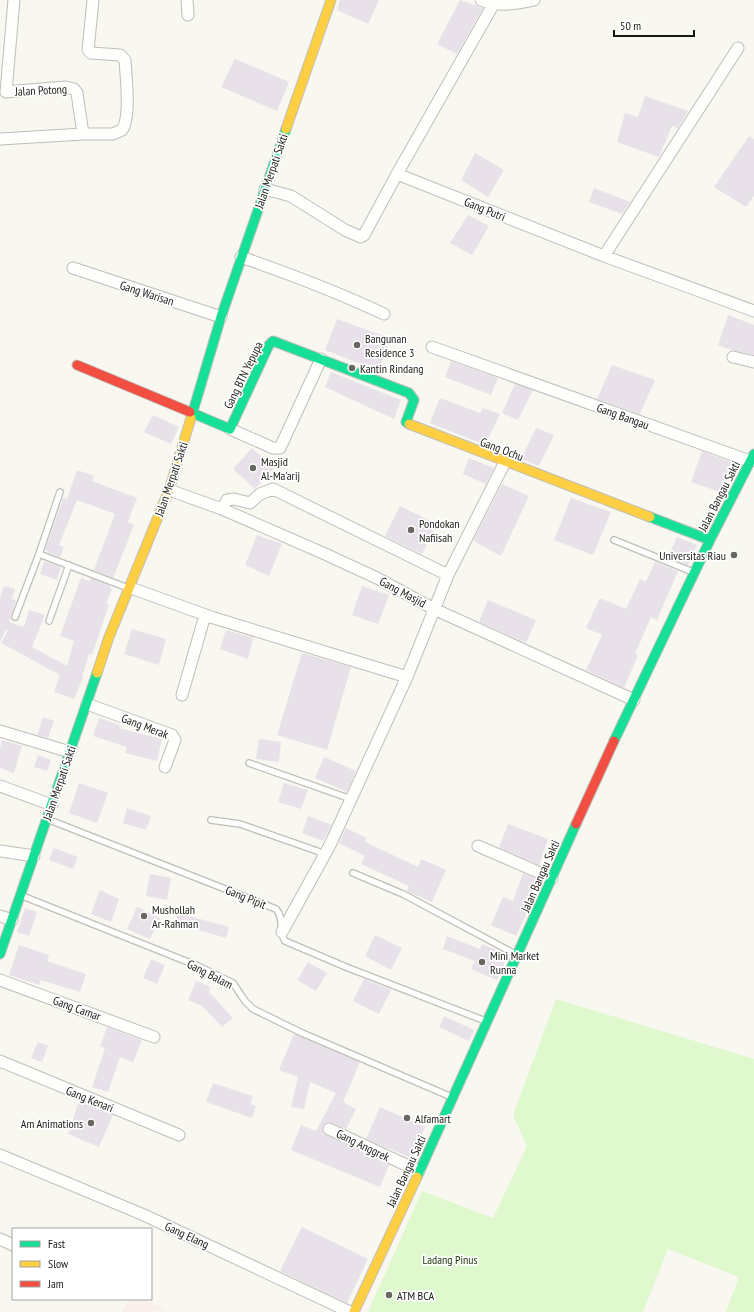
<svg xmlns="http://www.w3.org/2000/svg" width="754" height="1312" font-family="'PT Sans Narrow',sans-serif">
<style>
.medical{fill:#fbefed}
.green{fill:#dff8cd}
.building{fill:#e8e1e9}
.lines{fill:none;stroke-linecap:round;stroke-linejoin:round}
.lane-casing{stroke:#bfbeb9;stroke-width:8}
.street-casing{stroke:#bfbeb9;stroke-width:13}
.fast-casing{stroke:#bfbeb9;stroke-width:11}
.slow-casing{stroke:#bfbeb9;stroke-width:11}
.jam-casing{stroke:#bfbeb9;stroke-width:11}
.lane{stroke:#fefefd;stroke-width:5.5}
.street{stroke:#fefefd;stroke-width:11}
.fast{stroke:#16e098;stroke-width:9}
.slow{stroke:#ffcf43;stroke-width:9}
.jam{stroke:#f24e42;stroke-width:9}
.poi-dot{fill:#686762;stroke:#fff;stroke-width:1.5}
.labels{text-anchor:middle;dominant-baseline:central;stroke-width:3.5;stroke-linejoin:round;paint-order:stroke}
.street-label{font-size:12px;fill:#1a1a15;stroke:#fff}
.poi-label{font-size:12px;fill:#1a1a15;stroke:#fff;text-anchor:start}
.park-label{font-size:12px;fill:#183400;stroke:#fff}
</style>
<rect width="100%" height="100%" fill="#f8f7f0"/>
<path class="medical" d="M129,1299H146L167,1311L122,1312Z"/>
<path class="green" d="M556,999L754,1059V1312H726L739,1277L668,1249L643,1312H368L422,1191L493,1218L527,1146L513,1115Z"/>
<path class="building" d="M340,0H379L368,24L337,10Z
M460,0L483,8L457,54L437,44Z
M235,59L289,82L277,111L221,87Z
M645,96L688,111L678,128L672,126L659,157L617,142L625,113L638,117Z
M749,136L754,139V196L746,207L714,187Z
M475,153L504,170L488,197L461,180Z
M594,188L630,202L622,214L589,202Z
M468,215L489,226L472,255L450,243Z
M728,315L754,325V355L731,350L718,345Z
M337,319L390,338L378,371L325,350Z
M451,361L498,378L491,395L445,377Z
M612,365L655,380L640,414L597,399Z
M331,372L401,400L394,419L325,387Z
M515,384L533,390L518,420L502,413Z
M440,398L480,413L483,408L500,414L485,445L430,423Z
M153,415L179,427L171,444L144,432Z
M536,428L554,435L539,466L521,459Z
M252,448L274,468L255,489L233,469Z
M702,451L731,462L720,492L691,482Z
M469,458L494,468L486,484L463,474Z
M77,470L94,476L92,481L137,498L128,522L134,525L113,578L94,570L115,514L77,500L59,545L64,547L60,557L47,552L48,551L45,550L63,498L67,499Z
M502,484L529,496L501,556L473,541Z
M571,498L611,512L593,555L554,540Z
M400,506L437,524L422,554L385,536Z
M257,535L282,544L269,576L245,565Z
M677,537L697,545L688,565L668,557Z
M44,561L61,567L57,580L40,574Z
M655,562L678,571L657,620L651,617L635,654L638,655L624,688L586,670L602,635L586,628L600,598L626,609L640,579L646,582Z
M81,578L89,581L91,578L110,586V588L112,589L106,604L109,605L104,619L92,655L89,654L82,677L83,678L74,699L54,692L60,675L1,643L8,630L6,629L0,642V598L4,586L15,589L12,599L16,600L9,622L24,627L29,610L45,615L32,647L67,666L74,641L60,636Z
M362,586L389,595L378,624L352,615Z
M488,600L536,620L526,643L479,622Z
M132,629L166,639L159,665L124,654Z
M226,630L253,638L248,659L220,649Z
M302,653L351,667L327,750L277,735Z
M43,717L54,721L48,738L37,735Z
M99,718L120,725L119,728L162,739L157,761L125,753L127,747L93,736Z
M259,739L281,742L279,762L256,759Z
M2,740L22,746L14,773L0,768V748Z
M38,755L51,760L47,771L34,767Z
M324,757L356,771L347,792L315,778Z
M79,783L108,793L97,823L69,813Z
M284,783L308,790L301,809L278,802Z
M127,808L151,816L146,830L123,823Z
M308,816L332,825L323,841L302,833Z
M508,824L548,839L539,865L499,848Z
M346,828L367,838L365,842L418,867L421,859L446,870L432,902L407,891L409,886L361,864L365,856L339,843Z
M54,848L78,857L73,869L49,860Z
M523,873L537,879L527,907L529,908L516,936L491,925L503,897L513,901Z
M150,874L171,878L167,900L146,896Z
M100,890L119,899L111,922L91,914Z
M137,907L160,918L150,939L127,929Z
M25,908L37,912L29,936L17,932Z
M178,913L229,927L226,938L175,923Z
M375,935L402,948L391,970L365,956Z
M447,936L480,949L482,944L508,955L497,980L471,969L475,961L443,949Z
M19,945L49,955L47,961L86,974L80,992L41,980L39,985L9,975Z
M151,959L165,965L157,984L143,978Z
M308,962L327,973L316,991L297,980Z
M364,979L391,990L379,1014L353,1001Z
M196,981L211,987L209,992L233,1018L222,1027L202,1006L188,1000Z
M444,1016L474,1030L469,1041L439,1027Z
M107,1027L142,1040L133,1062L120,1057L108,1092L92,1087L105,1048L100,1046Z
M294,1034L360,1062L343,1102L356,1109L346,1129L329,1122L323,1126L322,1130L326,1135L389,1165L380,1187L291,1150L301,1125L316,1131L336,1093L310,1082L304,1109L291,1107L298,1077L279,1070Z
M38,1042L48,1046L42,1062L31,1058Z
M213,1083L253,1096L250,1104L256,1106L252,1118L206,1102Z
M79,1101L113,1115L99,1147L68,1134Z
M380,1107L425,1127L412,1158L366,1139Z
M302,1227L368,1259L347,1303L280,1271Z"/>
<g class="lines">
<defs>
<path id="lane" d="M60,492L39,554L128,588
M614,540L693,572
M15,617L39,554
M49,621L69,565
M249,763L351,799
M47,819L276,909C285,919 278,931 285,941L346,967L488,1022
M211,820L240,824L317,851L324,855
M353,873L403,894L517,955
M20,895L198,966L233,983L245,1001L253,1009L302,1033L454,1098"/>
<path id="street" d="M14,0L6,92L65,87L74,89L77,93L83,134
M187,0L188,15
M481,0C499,7 516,4 534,0
M493,5L397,174L604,256L754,311
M0,139L83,134H113L122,130C131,117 126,78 125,60L120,55L91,53L88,50L93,0
M265,189L291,196L345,230L361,237L364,235L397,174
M604,256L738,48
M241,257C290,274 338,292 384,314
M73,268L221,317
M432,347L750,461
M733,357L754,362
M230,429L273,448H280L321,359
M169,490L222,509L325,554L377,578L434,609L634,700
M222,509L227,500L234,499L250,503L260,494L273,489L448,575
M131,588L214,618L407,677
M182,695L205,615
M87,704L172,735L175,740L165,767
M0,731L70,752
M0,786L52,805
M478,846L552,878
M0,851L34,856
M0,916L12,920
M282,932L330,845L407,677L448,575L505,462
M0,980L154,1037
M0,1061L179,1135
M329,1129L419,1171
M0,1155L144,1215L350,1312
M0,1239L13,1245"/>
<path id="fast" d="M190,412L230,429L269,345L273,341L409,393L414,400L406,422L409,424
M191,418L221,317L286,129
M650,517L710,540
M614,741L710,540L754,454
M0,954L97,673
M417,1177L576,824"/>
<path id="slow" d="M286,129L331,0
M409,424L650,517
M97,673L109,637L169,490L191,418
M354,1312L417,1177"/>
<path id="jam" d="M77,365L190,412
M576,824L614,741"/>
</defs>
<use href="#lane" class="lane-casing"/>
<use href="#street" class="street-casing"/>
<use href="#fast" class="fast-casing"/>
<use href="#slow" class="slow-casing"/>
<use href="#jam" class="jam-casing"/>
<use href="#lane" class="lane"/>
<use href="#street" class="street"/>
<use href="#fast" class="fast"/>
<use href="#slow" class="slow"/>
<use href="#jam" class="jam"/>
</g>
<g class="poi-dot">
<circle cx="357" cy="345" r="4"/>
<circle cx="352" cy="368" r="4"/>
<circle cx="253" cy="468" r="4"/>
<circle cx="411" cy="530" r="4"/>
<circle cx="734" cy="555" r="4"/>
<circle cx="144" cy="916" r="4"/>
<circle cx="482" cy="962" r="4"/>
<circle cx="407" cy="1118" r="4"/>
<circle cx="91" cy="1123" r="4"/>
<circle cx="389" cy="1295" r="4"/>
</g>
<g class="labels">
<g class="street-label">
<text transform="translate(41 90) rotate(-3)">Jalan Potong</text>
<text transform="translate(271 171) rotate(-71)">Jalan Merpati Sakti</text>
<text transform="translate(485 209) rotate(22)">Gang Putri</text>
<text transform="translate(147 293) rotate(18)">Gang Warisan</text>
<text transform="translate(243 375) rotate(-64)">Gang BTN Yepupa</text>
<text transform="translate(623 416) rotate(20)">Gang Bangau</text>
<text transform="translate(502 449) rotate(21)">Gang Ochu</text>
<text transform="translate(171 479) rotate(-71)">Jalan Merpati Sakti</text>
<text transform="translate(719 496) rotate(-63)">Jalan Bangau Sakti</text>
<text transform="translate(403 592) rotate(28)">Gang Masjid</text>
<text transform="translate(145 726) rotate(21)">Gang Merak</text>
<text transform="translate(59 783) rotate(-71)">Jalan Merpati Sakti</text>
<text transform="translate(540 876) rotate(-66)">Jalan Bangau Sakti</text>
<text transform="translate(246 897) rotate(22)">Gang Pipit</text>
<text transform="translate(210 974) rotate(27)">Gang Balam</text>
<text transform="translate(77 1008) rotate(20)">Gang Camar</text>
<text transform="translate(90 1099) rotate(22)">Gang Kenari</text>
<text transform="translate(363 1145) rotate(26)">Gang Anggrek</text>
<text transform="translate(406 1171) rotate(-65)">Jalan Bangau Sakti</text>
<text transform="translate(187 1235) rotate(25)">Gang Elang</text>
</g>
<g class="poi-label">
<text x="365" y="338">Bangunan<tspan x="365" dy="14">Residence 3</tspan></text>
<text x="360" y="368">Kantin Rindang</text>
<text x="261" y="461">Masjid<tspan x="261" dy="14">Al-Ma'arij</tspan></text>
<text x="419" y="523">Pondokan<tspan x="419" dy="14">Nafiisah</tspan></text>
<text x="726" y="555" text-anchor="end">Universitas Riau</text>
<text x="152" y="909">Mushollah<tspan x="152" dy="14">Ar-Rahman</tspan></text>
<text x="490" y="955">Mini Market<tspan x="490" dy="14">Runna</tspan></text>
<text x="415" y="1118">Alfamart</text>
<text x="83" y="1123" text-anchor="end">Am Animations</text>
<text x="397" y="1295">ATM BCA</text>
</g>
<g class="park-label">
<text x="450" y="1259">Ladang Pinus</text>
</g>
</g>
<rect x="12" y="1228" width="140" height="72" fill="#ffffff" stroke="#a3a3a1"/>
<rect x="20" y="1241" width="20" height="6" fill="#16e098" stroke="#a3a3a1"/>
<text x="48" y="1248" font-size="12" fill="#1a1a15">Fast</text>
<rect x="20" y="1261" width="20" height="6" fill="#ffcf43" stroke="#a3a3a1"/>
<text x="48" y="1268" font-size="12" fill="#1a1a15">Slow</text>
<rect x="20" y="1281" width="20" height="6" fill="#f24e42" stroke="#a3a3a1"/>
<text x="48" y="1288" font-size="12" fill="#1a1a15">Jam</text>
<path d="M614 30v6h80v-6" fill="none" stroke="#1a1a15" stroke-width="2"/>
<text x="620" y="30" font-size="12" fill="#1a1a15" stroke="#ffffff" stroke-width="3" paint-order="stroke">50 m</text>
</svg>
